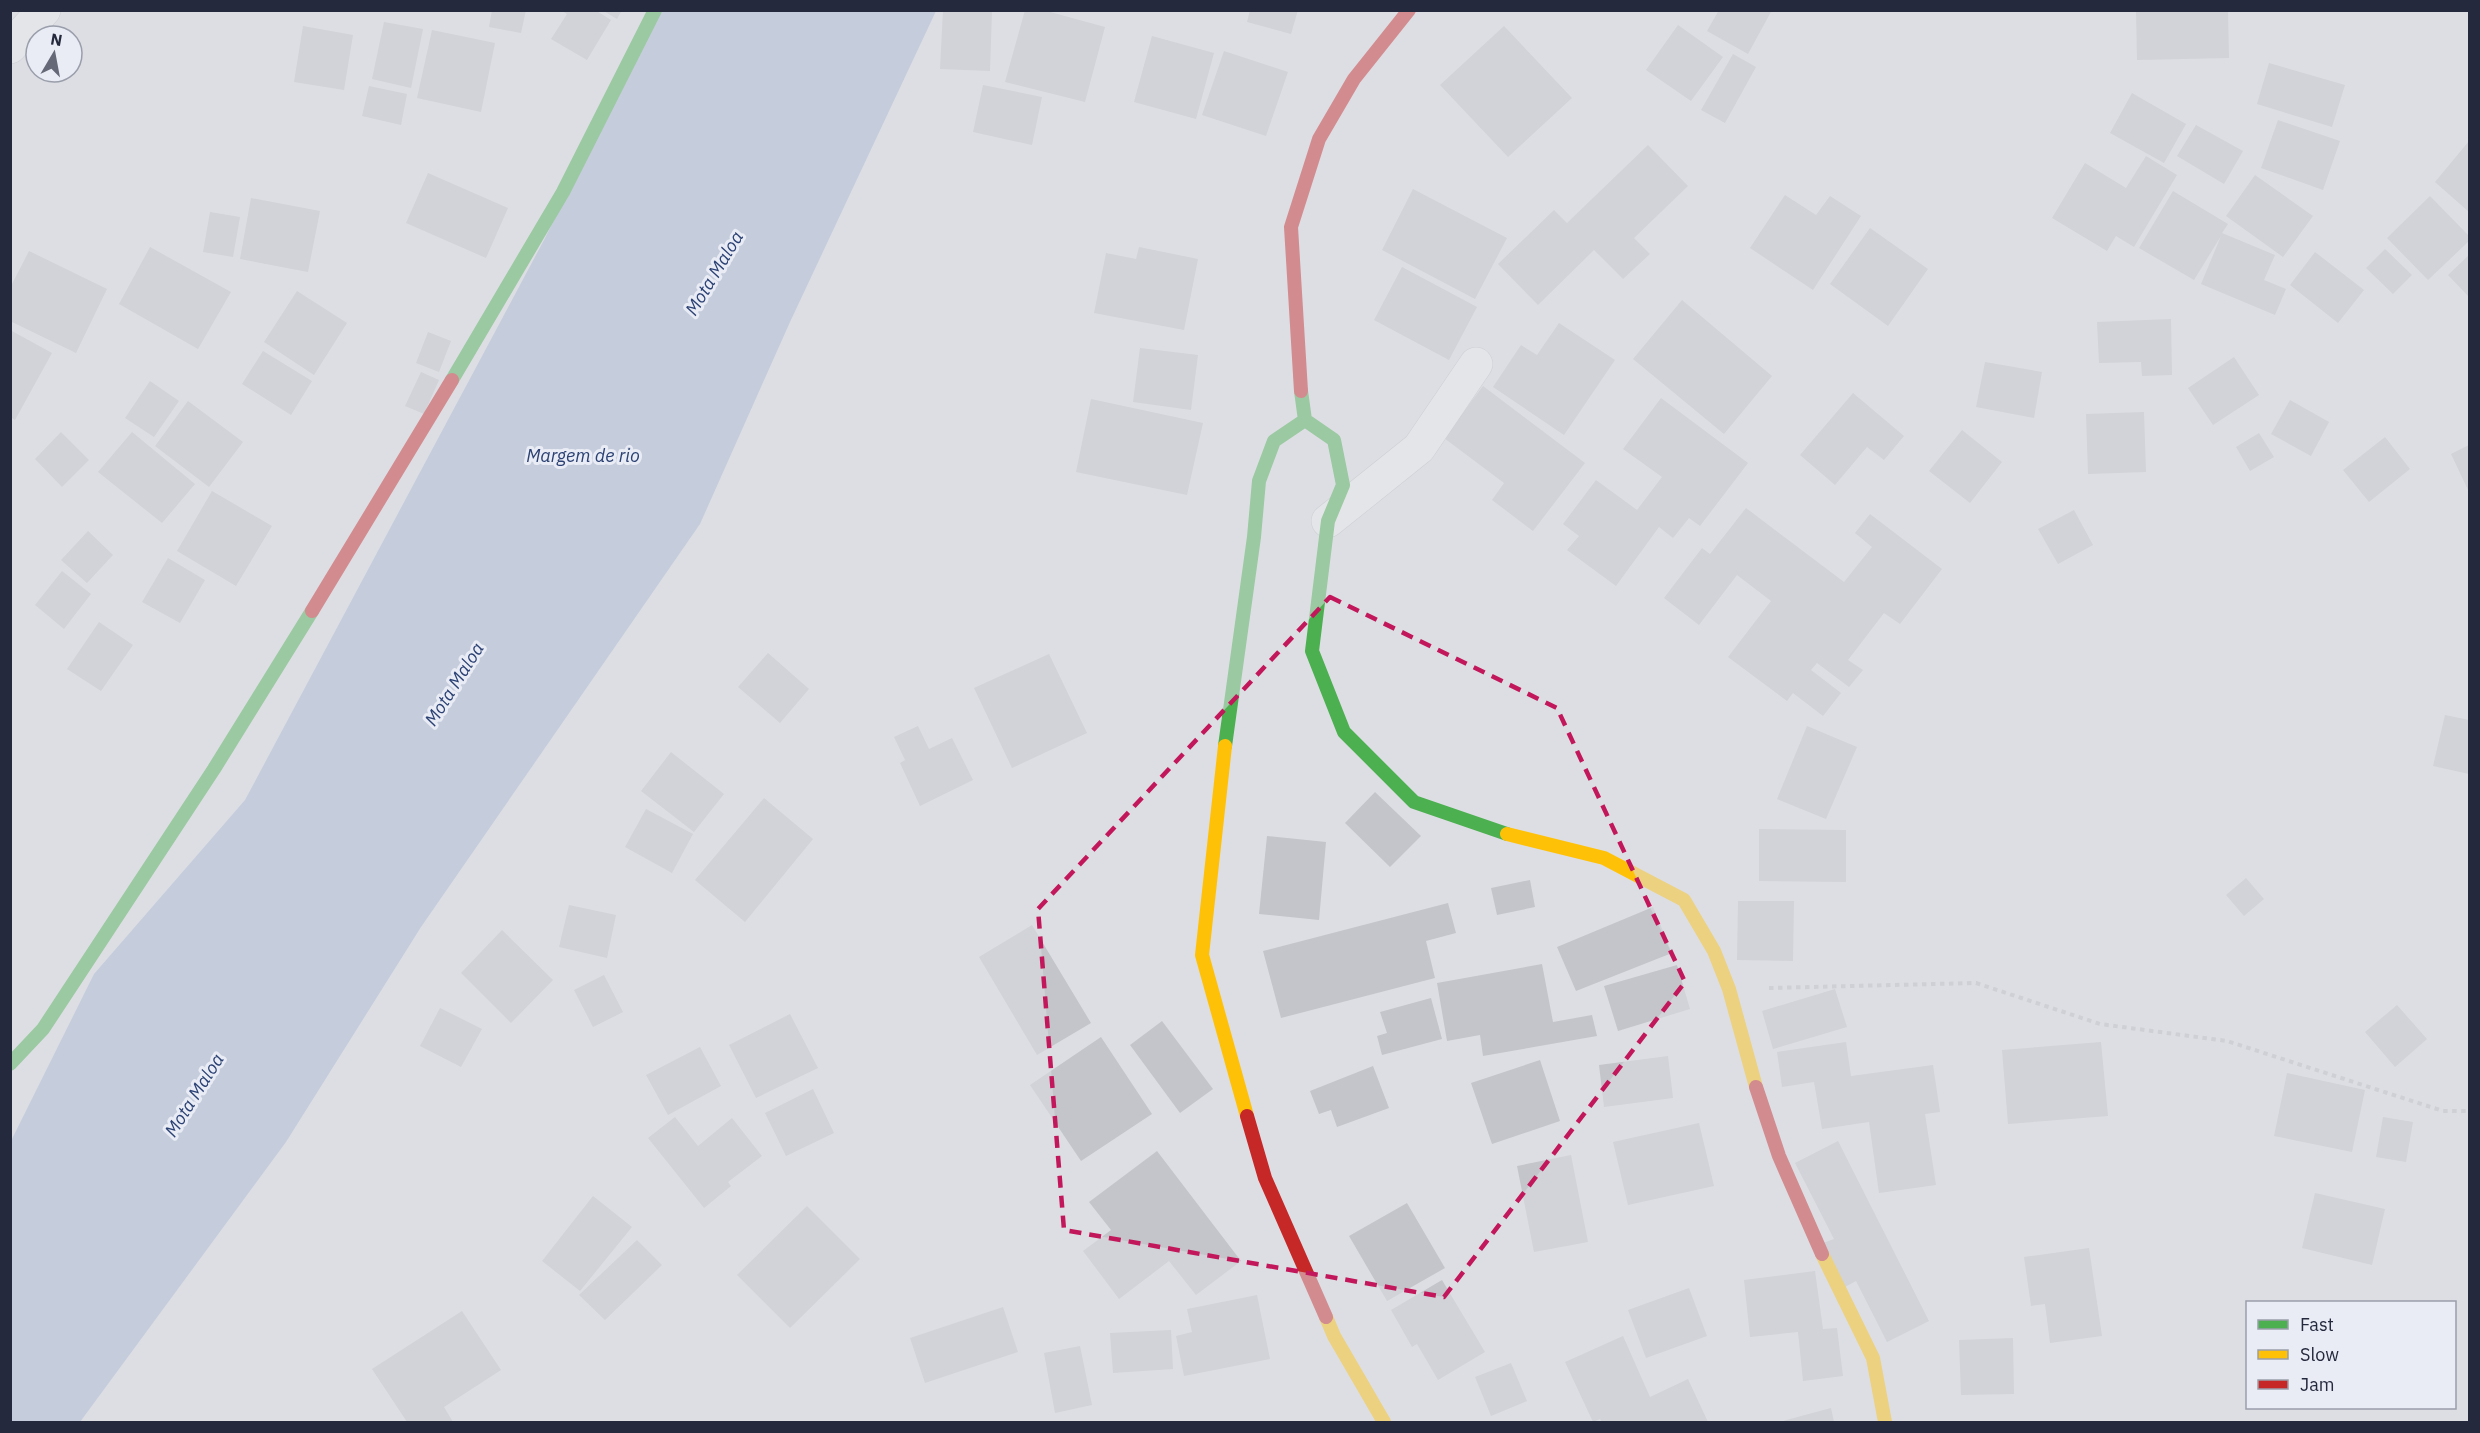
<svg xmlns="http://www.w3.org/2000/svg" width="2480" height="1433" font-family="'IBM Plex Sans',sans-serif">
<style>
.water{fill:#a8b6d2}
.building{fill:#c3c5ca}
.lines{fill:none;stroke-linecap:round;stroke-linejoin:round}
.street-casing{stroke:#bbbcc1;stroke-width:34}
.path{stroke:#bebfc5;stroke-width:4;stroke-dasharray:4.5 4.5;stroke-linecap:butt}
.street{stroke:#ededf0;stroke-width:33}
.fast{stroke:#4caf50;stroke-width:14}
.slow{stroke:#ffc107;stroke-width:14}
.jam{stroke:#c62828;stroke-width:14}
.marked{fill:none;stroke:#c2185b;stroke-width:4.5;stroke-dasharray:12 8;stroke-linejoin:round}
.labels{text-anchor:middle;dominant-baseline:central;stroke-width:6;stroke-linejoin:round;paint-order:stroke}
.water-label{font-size:18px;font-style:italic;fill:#2b4174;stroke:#e9ecf4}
</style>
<rect width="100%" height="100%" fill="#dddee3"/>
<path class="water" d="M659,11H936L790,322L700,524L421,927L286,1142L80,1422H11L10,1143L94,974L245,800L544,240Z"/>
<path class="building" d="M492,10H526L521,33L489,27Z
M561,10H595L611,20L587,60L551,39L567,14Z
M602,10H622L617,19Z
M943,10L992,11L990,71L940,69Z
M1025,10H1043L1105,27L1085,102L1005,82Z
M1250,10H1298L1291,34L1247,22Z
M1719,10H1772L1748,54L1707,31Z
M2136,10H2228L2229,58L2137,60Z
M384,22L423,29L411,88L372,79Z
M1678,25L1723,57L1691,101L1646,70Z
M303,26L353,35L344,90L294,82Z
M1504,26L1572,98L1508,157L1440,85Z
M432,30L495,43L481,112L417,98Z
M1152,36L1214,53L1196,119L1134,102Z
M1224,51L1288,72L1266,136L1202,115Z
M1733,54L1756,67L1725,123L1701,110Z
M2269,63L2345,85L2332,127L2257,104Z
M983,85L1042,97L1032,145L973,132Z
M369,86L407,94L401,125L362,116Z
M2132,93L2186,124L2164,163L2110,133Z
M2278,120L2340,141L2323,190L2261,168Z
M2196,125L2243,151L2224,184L2177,156Z
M2469,141V212L2435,182Z
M1648,145L1688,186L1634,238L1650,254L1623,279L1594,250L1538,305L1498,264L1554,210L1567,223Z
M2146,156L2177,175L2134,247L2116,236L2107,251L2052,218L2085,163L2126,188Z
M428,173L508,208L486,258L406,223Z
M2255,175L2313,216L2283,257L2226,216Z
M1413,189L1507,238L1475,299L1382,250Z
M2173,191L2228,224L2222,233L2275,255L2264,280L2286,289L2275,315L2201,284L2221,236L2194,280L2139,248Z
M1785,195L1816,215L1830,196L1861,216L1813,290L1750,248Z
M2430,196L2469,236V241L2428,280L2387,238Z
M251,198L320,211L308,272L240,259Z
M210,212L240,217L233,257L203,252Z
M1870,228L1928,269L1888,326L1830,284Z
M150,247L231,292L198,349L119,304Z
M1139,247L1198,259L1184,330L1094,313L1106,253L1136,259Z
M2385,249L2412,275L2393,294L2366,268Z
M29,251L107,289L76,353L10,321V288Z
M2315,252L2364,290L2338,323L2290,285Z
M2469,255V297L2448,275Z
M1402,267L1477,307L1449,360L1374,320Z
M297,291L347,323L314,375L264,342Z
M1682,300L1772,376L1724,434L1633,359Z
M2171,319L2172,375L2142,376L2141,362L2099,363L2097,322Z
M1559,323L1615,360L1564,435L1493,387L1521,345L1537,355Z
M10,330L52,353L15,420L10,417Z
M428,332L451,341L439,372L416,363Z
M1140,348L1198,355L1191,410L1133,402Z
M263,351L312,381L291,415L242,384Z
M2234,357L2259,395L2213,425L2188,388Z
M1985,362L2042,372L2034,418L1976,407Z
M421,372L439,380L424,414L405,406Z
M150,381L179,401L154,437L125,418Z
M1483,386L1585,463L1533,531L1492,500L1504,483L1444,438Z
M1853,393L1904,436L1884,460L1867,447L1835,485L1800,455Z
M1661,398L1748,463L1700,526L1689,518L1673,538L1659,527L1616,586L1567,550L1579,536L1563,524L1596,480L1637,510L1662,477L1623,449Z
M1091,399L1203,423L1187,495L1076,472Z
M2290,400L2329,422L2311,456L2271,434Z
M188,401L243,442L209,487L155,446Z
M2144,412L2146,472L2088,474L2086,414Z
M1962,430L2002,462L1970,503L1929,471Z
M61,432L89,460L62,487L35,459Z
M132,432L195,484L162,523L98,472Z
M2259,433L2274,457L2250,471L2236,447Z
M2385,437L2410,469L2369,502L2343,470Z
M2469,445V492L2451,454Z
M212,491L272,526L236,586L177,551Z
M1746,508L1844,582L1872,547L1855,533L1870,514L1942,569L1900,624L1884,613L1848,660L1863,670L1849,687L1817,663L1811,670L1841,693L1823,716L1793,693L1787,701L1728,657L1771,601L1737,575L1699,625L1664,598L1702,548L1710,554Z
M2074,510L2093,545L2058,564L2038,529Z
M88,531L113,555L87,583L61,560Z
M168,558L205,580L180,623L142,602Z
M62,571L91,594L64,629L35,605Z
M99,622L133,645L101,691L67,669Z
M768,653L809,689L780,723L738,687Z
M1049,654L1087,733L1012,768L974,688Z
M2445,715L2469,720V774L2433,766Z
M918,726L929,749L952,738L973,780L920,806L900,763L905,760L894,737Z
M1807,726L1857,747L1826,819L1777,799Z
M671,752L724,794L694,832L641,791Z
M1375,792L1421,836L1390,867L1345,823Z
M764,798L813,839L745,922L695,880Z
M646,809L693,834L672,873L625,847Z
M1759,829L1846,830V882L1759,881Z
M1267,836L1326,842L1319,920L1259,914Z
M2246,878L2264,899L2244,916L2226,895Z
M1530,880L1535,907L1497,915L1491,888Z
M1738,901H1794L1793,961L1737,960Z
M1448,903L1456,933L1426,941L1435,978L1281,1018L1263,951Z
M569,905L616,915L607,958L559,947Z
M1653,907L1672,953L1576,991L1557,947Z
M1032,925L1091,1023L1037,1055L979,957Z
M502,930L553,980L511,1023L461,973Z
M1542,964L1553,1022L1592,1015L1597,1036L1483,1056L1480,1035L1447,1041L1437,983Z
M1677,965L1690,1009L1618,1031L1604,986Z
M604,975L623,1012L593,1027L574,990Z
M1835,989L1847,1027L1773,1049L1762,1011Z
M1431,998L1442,1039L1382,1055L1377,1036L1387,1033L1380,1012Z
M2397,1005L2427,1039L2395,1067L2365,1032Z
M440,1008L482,1029L461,1067L420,1046Z
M790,1014L818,1068L756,1098L729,1045Z
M1162,1021L1213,1089L1180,1113L1130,1045Z
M1101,1037L1152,1114L1081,1161L1030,1085Z
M1846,1042L1851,1076L1933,1065L1940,1112L1925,1114L1936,1185L1879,1193L1869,1122L1822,1129L1814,1082L1782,1087L1777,1052Z
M2101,1042L2108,1116L2008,1124L2002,1050Z
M700,1047L721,1086L668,1115L646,1075Z
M1668,1056L1673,1098L1604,1107L1599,1065Z
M1540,1060L1560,1121L1492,1144L1471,1083Z
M1373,1066L1389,1108L1337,1127L1331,1110L1319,1114L1310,1091Z
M2287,1073L2365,1090L2352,1152L2274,1136Z
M813,1089L834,1133L786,1156L765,1113Z
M675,1117L698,1146L732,1118L762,1156L728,1182L731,1186L704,1208L648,1138Z
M2383,1117L2413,1122L2406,1162L2376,1157Z
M1699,1123L1714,1186L1628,1205L1613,1142Z
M1838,1141L1929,1321L1887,1342L1856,1281L1845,1287L1823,1243L1834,1239L1795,1163Z
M1157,1151L1241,1261L1196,1295L1169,1261L1119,1299L1083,1251L1111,1230L1089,1202Z
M1571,1155L1588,1242L1534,1252L1517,1166Z
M2315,1193L2385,1209L2372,1265L2302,1248Z
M593,1196L632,1227L580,1291L542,1261Z
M1407,1203L1445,1268L1387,1301L1349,1236Z
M807,1206L860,1259L790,1328L737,1275Z
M637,1240L662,1265L605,1320L579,1295Z
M2089,1248L2102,1336L2050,1343L2045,1304L2031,1306L2024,1257Z
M1815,1271L1823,1329L1837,1328L1843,1376L1803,1381L1798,1332L1750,1337L1744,1280Z
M1442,1280L1485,1352L1438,1380L1417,1344L1412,1347L1391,1310Z
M1689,1288L1707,1336L1646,1358L1628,1310Z
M1257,1295L1270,1359L1184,1376L1176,1336L1192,1332L1187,1309Z
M1003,1307L1018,1352L925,1383L910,1338Z
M462,1311L501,1370L444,1407L453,1422H407L372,1369Z
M1171,1330L1173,1369L1113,1373L1110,1333Z
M1623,1336L1650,1397L1688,1379L1708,1422H1602L1600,1419L1593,1422L1565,1362Z
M2013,1338L2014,1394L1961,1395L1959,1340Z
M1080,1346L1092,1405L1055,1413L1044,1353Z
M1511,1363L1527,1401L1491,1416L1475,1377Z
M1831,1408L1834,1422H1779Z"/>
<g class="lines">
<defs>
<path id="street" d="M10,47L44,10
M1328,521L1419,448L1476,364"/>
</defs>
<use href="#street" class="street-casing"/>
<path class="path" d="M1769,988L1976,983L2100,1024L2227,1041L2443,1111H2470"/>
<use href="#street" class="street"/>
<path class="fast" d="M452,380L563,192L655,10
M1301,391L1305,420L1334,440L1343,485L1328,521L1312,651L1344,732L1414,802L1507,834
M1225,746L1254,537L1259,481L1274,441L1305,420
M10,1064L43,1029L214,769L312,611"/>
<path class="slow" d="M1225,746L1202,955L1247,1116
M1507,834L1604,858L1684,900L1714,951L1729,989L1756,1087
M1822,1254L1873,1358L1885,1422
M1326,1317L1334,1336L1384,1422"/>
<path class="jam" d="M1301,391L1291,227L1319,139L1354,79L1409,10
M312,611L452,380
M1756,1087L1779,1156L1822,1254
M1247,1116L1265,1178L1326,1317"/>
</g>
<path d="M0 0H2480V1433H0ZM1330,597L1557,708L1685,982L1444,1297L1064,1230L1038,909Z" fill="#dddee3" fill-opacity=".55" fill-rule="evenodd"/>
<path class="marked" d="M1330,597L1557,708L1685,982L1444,1297L1064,1230L1038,909Z"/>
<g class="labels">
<g class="water-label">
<text transform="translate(714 273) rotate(-59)">Mota Maloa</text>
<text x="583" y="455">Margem de rio</text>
<text transform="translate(454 684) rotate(-58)">Mota Maloa</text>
<text transform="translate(194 1095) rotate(-58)">Mota Maloa</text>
</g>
</g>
<rect width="2480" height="1433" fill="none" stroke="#24293d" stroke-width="24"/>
<rect x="2246" y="1301" width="210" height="108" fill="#e9ecf4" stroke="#9a9eab" stroke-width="1.5"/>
<rect x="2258" y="1320" width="30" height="9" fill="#4caf50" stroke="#9a9eab" stroke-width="1.5"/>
<text x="2300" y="1331" font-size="18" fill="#24293d">Fast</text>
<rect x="2258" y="1350" width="30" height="9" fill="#ffc107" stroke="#9a9eab" stroke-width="1.5"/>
<text x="2300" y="1361" font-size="18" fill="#24293d">Slow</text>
<rect x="2258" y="1380" width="30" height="9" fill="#c62828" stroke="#9a9eab" stroke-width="1.5"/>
<text x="2300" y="1391" font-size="18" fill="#24293d">Jam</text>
<g transform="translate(54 54) rotate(10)"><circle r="28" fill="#e9ecf4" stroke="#9a9eab" stroke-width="1.5"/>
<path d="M0-4.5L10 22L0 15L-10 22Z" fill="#656877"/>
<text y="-9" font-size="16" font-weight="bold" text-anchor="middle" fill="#24293d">N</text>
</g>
</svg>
